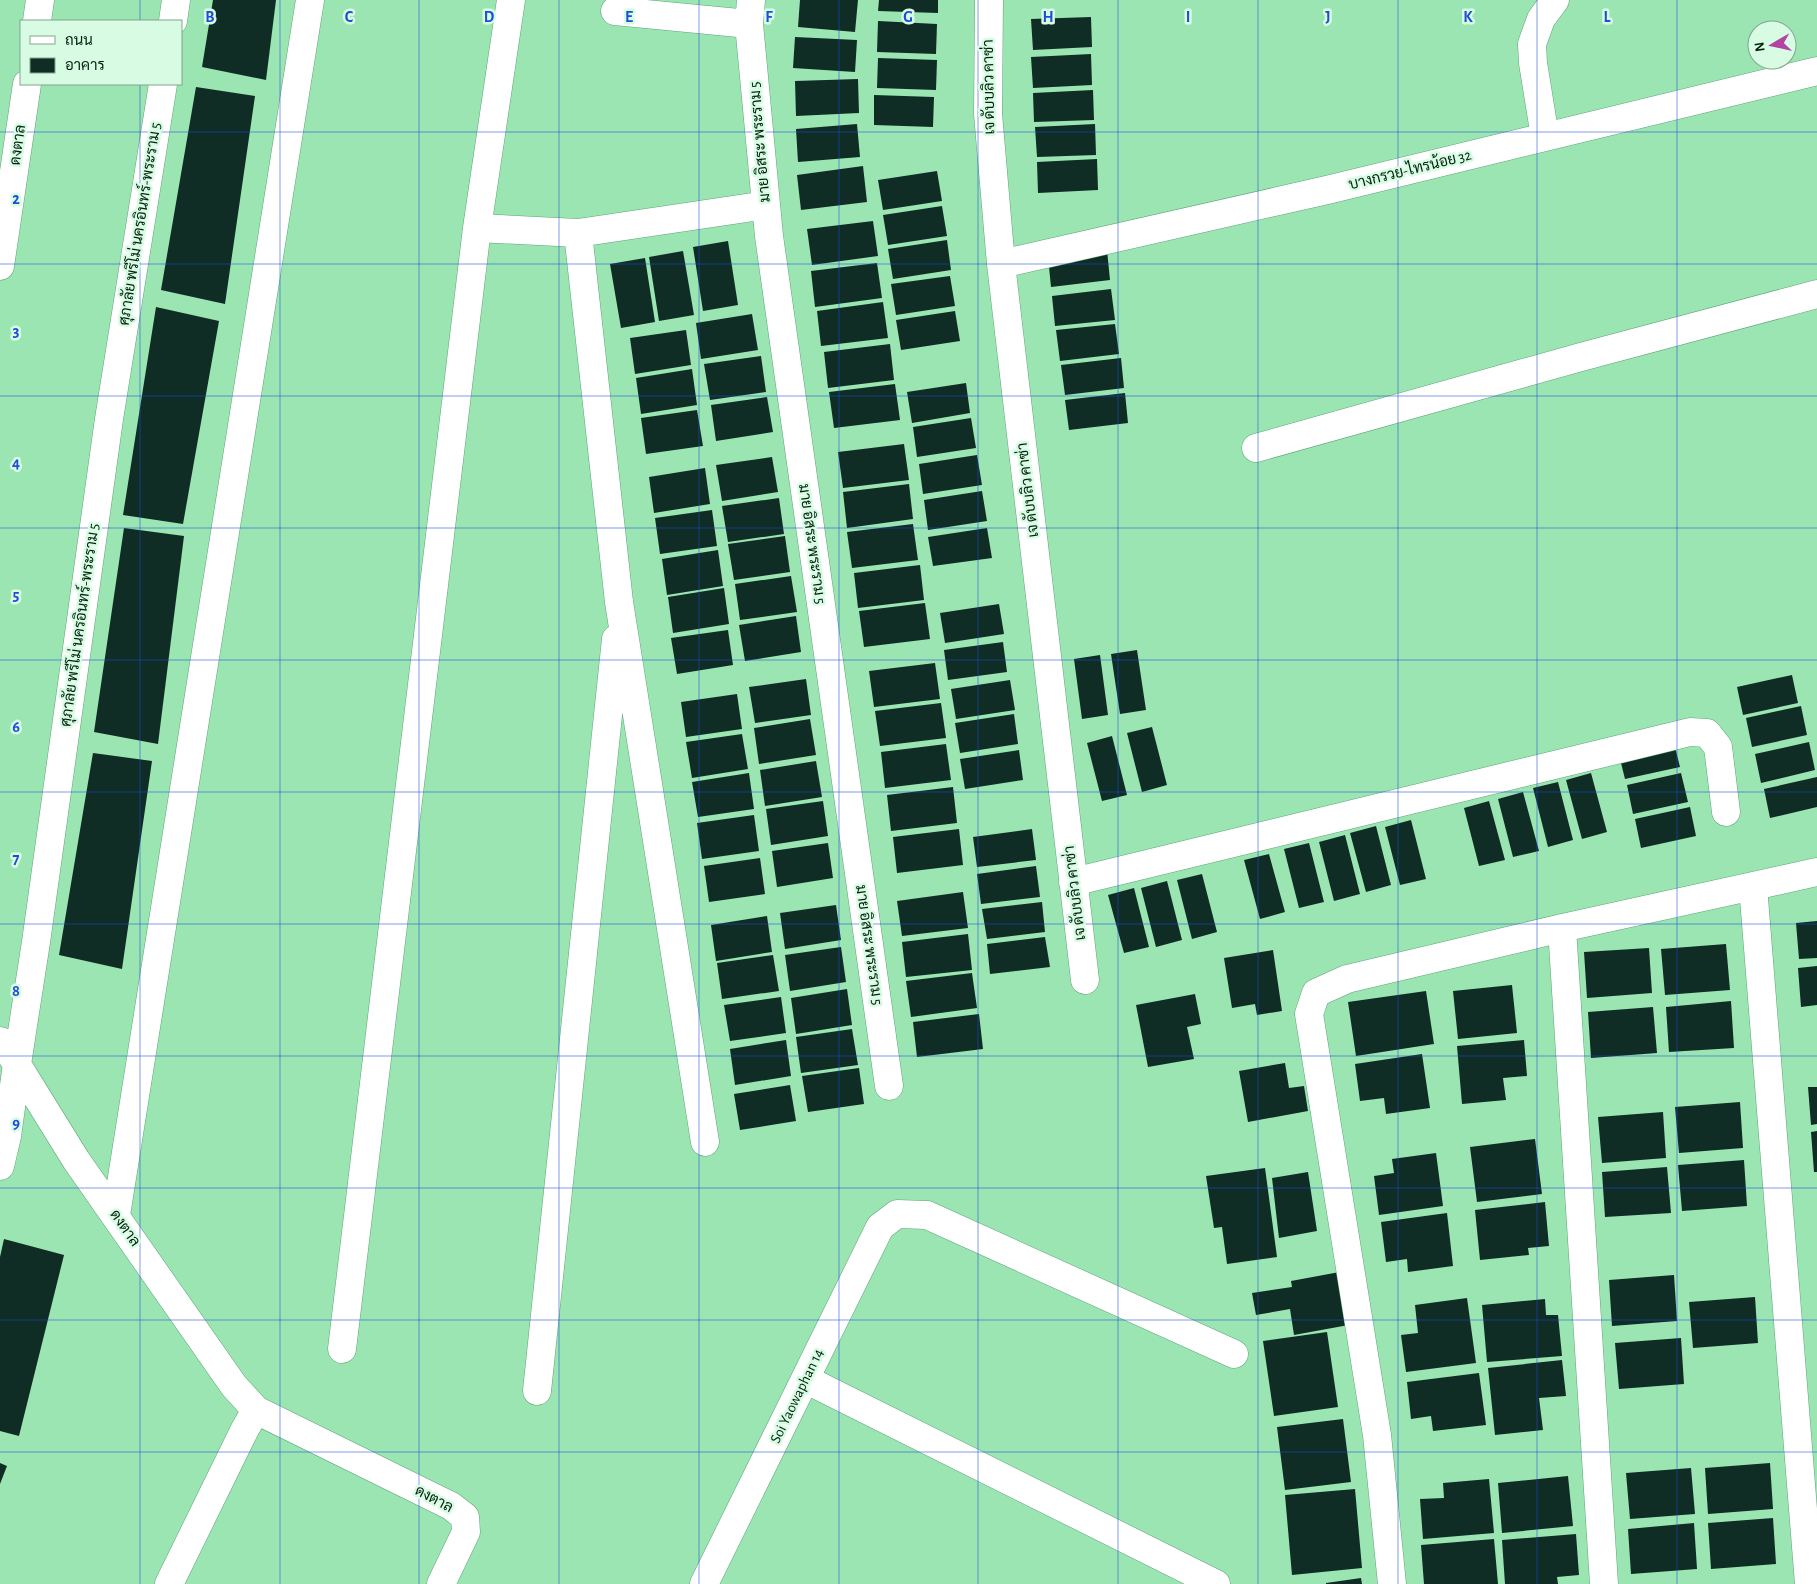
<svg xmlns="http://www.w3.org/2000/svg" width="1817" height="1584" font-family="'Alegreya Sans',Sarabun,sans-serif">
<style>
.building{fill:#0f2c25}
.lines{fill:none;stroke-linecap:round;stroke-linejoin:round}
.minor-casing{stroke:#5da577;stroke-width:29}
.minor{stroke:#fff;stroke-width:28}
.grid{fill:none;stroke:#1d4ed8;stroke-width:1;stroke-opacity:0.55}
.labels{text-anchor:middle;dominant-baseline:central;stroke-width:5;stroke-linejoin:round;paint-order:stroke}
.street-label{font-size:15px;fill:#03210f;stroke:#d8fce3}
.grid-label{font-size:16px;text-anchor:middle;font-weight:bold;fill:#1d4ed8;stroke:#d8fce3;stroke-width:5;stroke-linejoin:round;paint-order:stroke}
</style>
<rect width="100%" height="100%" fill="#9be5b3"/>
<path class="building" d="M213,0H276L266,80L202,67Z
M800,0H858L855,32L798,27Z
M879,0H938V13L878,11Z
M1091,17L1092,47L1033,50L1031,19Z
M878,21L937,24L936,54L877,52Z
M795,37L857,40L855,72L793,68Z
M1091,54L1092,85L1033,88L1031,57Z
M878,58L937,60L936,90L877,88Z
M858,79L859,113L796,116L795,81Z
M196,87L255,96L225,304L161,290Z
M1093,90L1094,120L1034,122L1033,93Z
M874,95L934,97L933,127L874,125Z
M857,124L860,157L798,162L796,129Z
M1095,124L1096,155L1037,157L1035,127Z
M1097,159L1098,190L1038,193L1037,162Z
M863,166L867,202L801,210L797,175Z
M937,171L942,201L883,210L878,180Z
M942,206L947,236L888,245L883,215Z
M873,221L878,256L812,265L807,229Z
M947,240L951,270L893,279L888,249Z
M728,241L738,305L703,311L693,247Z
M1107,250L1110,280L1051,287L1048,257Z
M683,251L694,315L659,321L649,257Z
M645,258L655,322L621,328L610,264Z
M877,263L882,298L815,307L811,271Z
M950,276L955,306L896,315L891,284Z
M1111,289L1115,320L1055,326L1052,296Z
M883,302L888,338L821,346L817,311Z
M156,307L219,321L183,524L123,515Z
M955,311L960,341L901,350L896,320Z
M752,314L758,350L701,359L696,323Z
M1115,324L1119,354L1060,361L1056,330Z
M686,330L691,365L635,374L630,338Z
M890,344L894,380L828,388L824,352Z
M761,356L766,392L710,400L704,364Z
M1121,358L1124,388L1065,395L1061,365Z
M692,369L697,405L641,414L636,378Z
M966,383L970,413L912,423L907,392Z
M895,384L900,420L834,428L829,392Z
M1125,393L1128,423L1069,430L1065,400Z
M767,397L773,432L716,441L711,405Z
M697,410L703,446L646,454L641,418Z
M971,418L976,448L917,457L913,427Z
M904,444L909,480L843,488L838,452Z
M977,455L982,485L923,494L919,464Z
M772,457L778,492L722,501L716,465Z
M705,468L710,504L654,513L649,477Z
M909,484L913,519L847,528L843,492Z
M982,491L987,521L928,530L924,500Z
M779,498L784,534L728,542L722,506Z
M712,510L717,546L660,554L655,518Z
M913,524L918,560L852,568L847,532Z
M124,528L184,536L158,744L94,732Z
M987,528L992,558L933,566L928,537Z
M785,536L790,572L734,580L728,544Z
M718,550L723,586L667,595L662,559Z
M920,565L924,600L858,608L854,573Z
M791,576L797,612L740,620L735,584Z
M724,588L729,624L673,633L668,597Z
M925,603L930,639L864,647L859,611Z
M999,604L1004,634L945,643L940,613Z
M796,616L801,652L745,661L739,625Z
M728,630L733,665L677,674L671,638Z
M1003,642L1007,672L948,680L944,650Z
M1137,650L1146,710L1120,714L1111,654Z
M1100,655L1108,715L1082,719L1074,659Z
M935,663L940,699L874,707L869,671Z
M1792,675L1798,703L1743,715L1737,687Z
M806,679L811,715L755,723L749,687Z
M1010,680L1015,710L956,719L951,689Z
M737,694L742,729L686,737L681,702Z
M941,703L946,738L880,746L875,711Z
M1801,706L1807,735L1752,747L1746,718Z
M1014,714L1018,744L960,753L955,723Z
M810,719L816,755L759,764L754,728Z
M1152,727L1167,785L1142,792L1127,733Z
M742,734L748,769L692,778L686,742Z
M1112,736L1127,795L1102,801L1087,743Z
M1673,739L1680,767L1625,779L1618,751Z
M1809,742L1815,770L1761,783L1755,754Z
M946,744L951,780L885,788L881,752Z
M1019,750L1023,780L965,789L960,759Z
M93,753L152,761L122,969L59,955Z
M816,761L822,797L765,806L760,770Z
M749,773L754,809L698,817L692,782Z
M1591,773L1607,832L1582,839L1566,780Z
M1681,773L1688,802L1633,814L1627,785Z
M1817,777V807L1770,818L1764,789Z
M1558,782L1573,840L1548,847L1533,788Z
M953,787L957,823L891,831L887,795Z
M1523,792L1539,851L1513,857L1498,799Z
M823,801L828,836L771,845L766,809Z
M1489,801L1505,860L1479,866L1464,808Z
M1690,807L1696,836L1641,848L1635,819Z
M754,815L759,851L702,859L697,823Z
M1411,820L1426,879L1400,885L1385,827Z
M1376,826L1391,885L1366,892L1350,833Z
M959,829L963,865L897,873L893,837Z
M1032,829L1036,860L977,867L973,837Z
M1345,835L1360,894L1334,901L1319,842Z
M828,843L833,878L777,887L772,851Z
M1309,843L1324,902L1299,908L1284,849Z
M1269,854L1285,912L1260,919L1244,860Z
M760,858L765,894L709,902L704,866Z
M1036,866L1040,897L981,904L977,874Z
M1202,874L1217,932L1192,939L1177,880Z
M1167,881L1182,940L1156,947L1141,888Z
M1134,888L1149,947L1124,953L1108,895Z
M963,892L968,928L902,936L897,901Z
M1042,902L1045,932L987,939L982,909Z
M836,905L841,940L785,949L780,913Z
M767,916L772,952L716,961L711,925Z
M1817,921V958L1799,959L1796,923Z
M968,934L972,970L906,977L902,942Z
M1045,937L1050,967L990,974L987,944Z
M1726,944L1730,990L1665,995L1661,949Z
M841,947L846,982L790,991L785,955Z
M1649,948L1652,993L1587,998L1584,952Z
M1273,950L1282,1011L1257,1015L1255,1004L1232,1008L1224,958Z
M773,955L779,991L722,999L717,963Z
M1817,966V1005L1801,1007L1798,968Z
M972,973L977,1008L911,1017L906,981Z
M1512,985L1517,1033L1458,1039L1453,991Z
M847,989L852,1025L796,1034L791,998Z
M1426,991L1434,1044L1356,1056L1348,1002Z
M1195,994L1201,1024L1187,1027L1194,1059L1148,1067L1136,1005Z
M781,997L786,1033L730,1041L724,1005Z
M1731,1001L1734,1048L1669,1052L1666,1007Z
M1653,1007L1657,1053L1591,1058L1588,1012Z
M979,1014L983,1049L917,1057L913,1022Z
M852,1029L858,1065L801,1073L796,1037Z
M786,1040L791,1076L735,1085L730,1049Z
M1524,1040L1527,1076L1503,1078L1506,1100L1462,1104L1457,1046Z
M1422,1054L1430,1108L1386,1114L1384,1098L1360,1101L1355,1064Z
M1285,1063L1289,1088L1304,1086L1308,1111L1248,1122L1239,1071Z
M859,1068L864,1104L808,1112L802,1076Z
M790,1085L796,1121L740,1130L734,1094Z
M1808,1087H1817V1124L1811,1125Z
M1740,1102L1743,1148L1679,1153L1675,1107Z
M1663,1112L1666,1158L1602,1163L1598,1117Z
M1817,1131V1172H1814L1811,1132Z
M1535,1139L1542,1194L1477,1202L1470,1147Z
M1436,1153L1443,1206L1379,1215L1374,1176L1394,1173L1392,1159Z
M1744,1160L1747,1206L1682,1211L1678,1165Z
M1667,1167L1671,1213L1605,1217L1602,1172Z
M1265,1168L1277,1257L1227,1264L1222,1227L1214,1228L1206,1176Z
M1308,1172L1317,1231L1279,1238L1272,1178Z
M1545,1202L1549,1246L1528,1248L1529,1255L1480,1260L1475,1210Z
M1447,1213L1453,1266L1408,1272L1407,1259L1386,1262L1381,1222Z
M4,1239L64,1255L19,1436L0,1431V1257Z
M1345,1271L1354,1324L1294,1335L1290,1309L1256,1315L1252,1293L1292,1287L1291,1281Z
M1674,1275L1677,1321L1612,1326L1609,1280Z
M1755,1297L1758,1343L1693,1348L1689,1302Z
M1467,1298L1476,1363L1406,1372L1401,1335L1418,1333L1415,1305Z
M1545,1299L1546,1315H1558L1562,1356L1487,1362L1482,1305Z
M1327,1332L1338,1407L1274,1416L1263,1341Z
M1681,1338L1684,1384L1619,1389L1615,1343Z
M1562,1360L1566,1396L1539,1398L1543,1430L1495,1435L1488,1368Z
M1479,1373L1486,1425L1433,1431L1431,1416L1411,1419L1407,1382Z
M1343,1419L1351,1482L1285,1490L1277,1427Z
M0,1463L7,1466L0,1484Z
M1770,1463L1773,1509L1708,1514L1705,1468Z
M1691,1468L1695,1514L1630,1519L1626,1473Z
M1568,1476L1573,1526L1502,1533L1498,1483Z
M1489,1479L1494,1533L1423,1539L1420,1499L1444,1498L1443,1483Z
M1355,1489L1362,1568L1292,1575L1285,1495Z
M1773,1518L1776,1564L1711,1569L1708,1523Z
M1694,1523L1697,1569L1631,1574L1628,1529Z
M1576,1534L1579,1575L1557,1577L1558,1584H1505L1502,1540Z
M1494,1539L1498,1584H1424L1421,1545Z
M1361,1578L1362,1584H1326V1583Z"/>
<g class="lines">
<defs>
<path id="minor" d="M751,0L749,24L769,236L889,1086
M989,0L988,114L1001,264L1085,980
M615,11L749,24
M37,21L40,0
M173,21L176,0
M1545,137L1533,63L1532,44L1541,19L1555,0
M477,228L578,233L766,205
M578,233L619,602L705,1142
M1001,264L1327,190L1817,71
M0,266L27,84
M1256,448L1581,357L1817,294
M1073,882L1690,732L1707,733L1718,747L1726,812
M1753,886L1809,1584
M1562,928L1604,1584
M0,1041L3,1042L76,1160L234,1386L256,1410L245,1429L169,1584
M0,1166L7,1136L17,1064L36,942L109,419L163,84
M116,1215L310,0
M342,1349L477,228L511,0
M805,1379L1216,1584
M537,1391L616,639
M256,1410L451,1506L465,1517L466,1532L441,1584
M704,1584L880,1227L897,1214L927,1215L1234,1354
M1392,1584L1377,1435L1309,1014L1316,993L1347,979L1562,928L1817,872"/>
</defs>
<use href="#minor" class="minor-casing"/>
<use href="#minor" class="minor"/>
</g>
<path class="grid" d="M140,0V21M280,0V1584M419,0V1584M559,0V1584M699,0V1584M839,0V1584M978,0V1584M1118,0V1584M1258,0V1584M1398,0V1584M1537,0V1584M1677,0V1584M140,84V1584M0,132H1817M0,264H1817M0,396H1817M0,528H1817M0,660H1817M0,792H1817M0,924H1817M0,1056H1817M0,1188H1817M0,1320H1817M0,1452H1817"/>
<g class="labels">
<g class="street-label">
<text transform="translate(989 87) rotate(-91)">เจ ดับบลิว คาซ่า</text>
<text transform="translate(760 142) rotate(-95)">มาย อิสระ พระราม 5</text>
<text transform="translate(18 145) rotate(-82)">ดงตาล</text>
<text transform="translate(1410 170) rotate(-14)">บางกรวย-ไทรน้อย 32</text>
<text transform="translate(140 224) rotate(-81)">ศุภาลัย พรีโม่ นครอินทร์-พระราม 5</text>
<text transform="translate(1028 490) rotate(-97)">เจ ดับบลิว คาซ่า</text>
<text transform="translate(812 544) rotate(82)">มาย อิสระ พระราม 5</text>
<text transform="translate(80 625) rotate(-82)">ศุภาลัย พรีโม่ นครอินทร์-พระราม 5</text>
<text transform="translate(1075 893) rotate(-97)">เจ ดับบลิว คาซ่า</text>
<text transform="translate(869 945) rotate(82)">มาย อิสระ พระราม 5</text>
<text transform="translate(125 1228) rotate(55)">ดงตาล</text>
<text transform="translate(797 1396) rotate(-64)">Soi Yaowaphan 14</text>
<text transform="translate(434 1499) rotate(28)">ดงตาล</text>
</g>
</g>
<g class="grid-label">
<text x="210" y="22">B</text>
<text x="349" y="22">C</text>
<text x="489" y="22">D</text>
<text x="629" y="22">E</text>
<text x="769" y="22">F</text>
<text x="908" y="22">G</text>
<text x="1048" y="22">H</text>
<text x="1188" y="22">I</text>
<text x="1328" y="22">J</text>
<text x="1468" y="22">K</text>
<text x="1607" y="22">L</text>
<text x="16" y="204">2</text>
<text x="16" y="336">3</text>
<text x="16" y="468">4</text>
<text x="16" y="600">5</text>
<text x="16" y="732">6</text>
<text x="16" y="864">7</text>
<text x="16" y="996">8</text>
<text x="16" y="1128">9</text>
</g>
<rect x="20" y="20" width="162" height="65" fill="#d8fce3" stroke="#83a48e"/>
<rect x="30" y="36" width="25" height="8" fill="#ffffff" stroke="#83a48e"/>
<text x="65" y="45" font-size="15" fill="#03210f">ถนน</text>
<rect x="30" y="58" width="25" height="15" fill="#0f2c25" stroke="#83a48e"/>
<text x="65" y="70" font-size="15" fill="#03210f">อาคาร</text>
<g transform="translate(1772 45) rotate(261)"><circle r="24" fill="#d8fce3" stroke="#83a48e"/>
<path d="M0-4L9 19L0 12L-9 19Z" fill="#b344a2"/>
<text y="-8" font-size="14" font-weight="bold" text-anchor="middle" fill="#03210f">N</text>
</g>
</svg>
